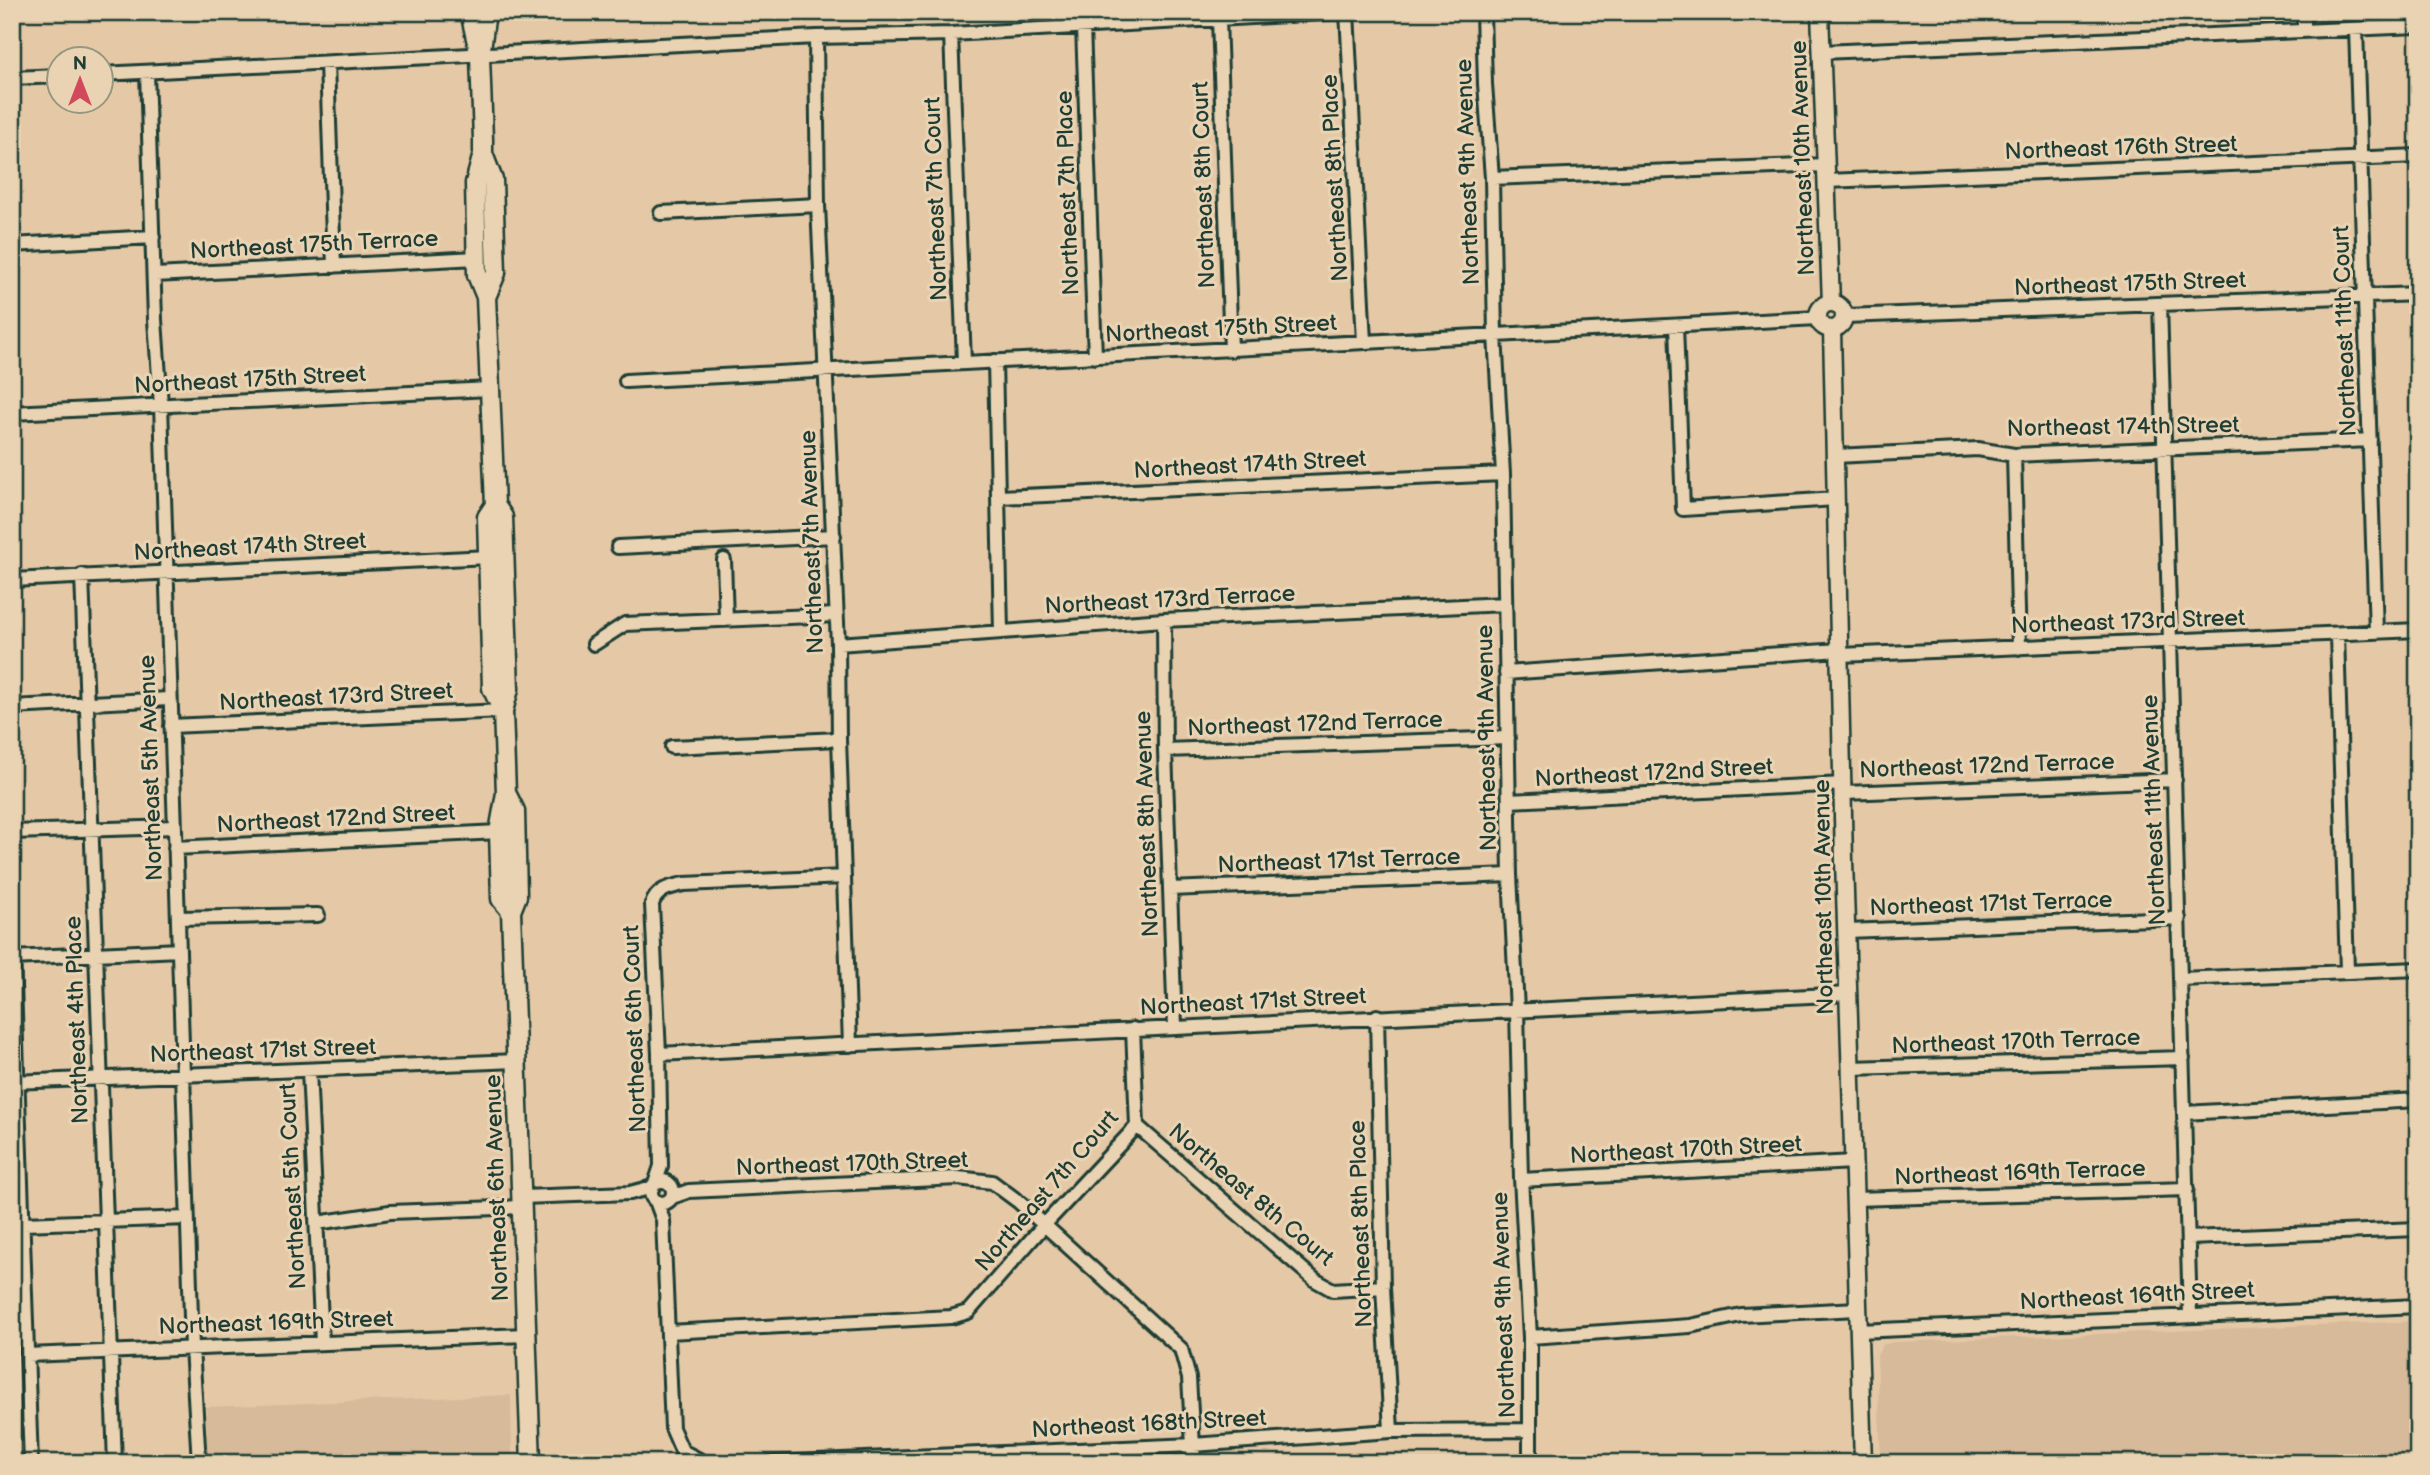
<svg xmlns="http://www.w3.org/2000/svg" width="2430" height="1475" font-family="'Balsamiq Sans',sans-serif">
<style>
.built{fill:#d6ba9a}
.lines{fill:none;stroke-linecap:round;stroke-linejoin:round}
.minor-casing{stroke:#1f3d34;stroke-width:18}
.tertiary-casing{stroke:#1f3d34;stroke-width:21}
.secondary-casing{stroke:#1f3d34;stroke-width:23}
.minor{stroke:#e9d3b2;stroke-width:12}
.tertiary{stroke:#e9d3b2;stroke-width:16}
.secondary{stroke:#e9d3b2;stroke-width:18}
.labels{text-anchor:middle;dominant-baseline:central;stroke-width:6;stroke-linejoin:round;paint-order:stroke}
.street-label{font-size:23px;fill:#1f3d34;stroke:#e9d3b2}
</style>
<rect width="100%" height="100%" fill="#e5c9a7"/>
<filter id="ink" filterUnits="userSpaceOnUse"><feTurbulence type="fractalNoise" baseFrequency=".0143" numOctaves="2"/><feDisplacementMap in="SourceGraphic" scale="14" xChannelSelector="R" yChannelSelector="G"/><feConvolveMatrix kernelMatrix="1 2 1 2 8 2 1 2 1" color-interpolation-filters="sRGB"/></filter>
<g filter="url(#ink)">
<path class="built" d="M2418,1321V1463H1881L1877,1356L1882,1345L1894,1342Z
M511,1395L512,1463H208L206,1407Z"/>
<g class="lines">
<defs>
<path id="minor" d="M1347,12L1364,342
M1483,12L1485,84L1492,178L1495,335L1503,474L1510,875L1517,1010L1521,1178L1530,1337V1463
M2304,12V31
M1219,19L1231,350
M1083,27L1095,357
M2356,29L2376,632
M951,34L964,362
M816,37L818,205L838,644L839,739L850,1045
M1822,52L2418,26
M327,63L334,266
M147,72L155,320L161,405L192,1347L199,1463
M102,74L816,37L951,34L1344,12
M12,78L60,76
M1492,178L1826,165
M1827,181L2418,156
M661,213L818,205
M12,245L153,237
M155,275L477,258
M2160,304L2190,1315
M1845,316L2418,294
M1676,326L1683,509L1836,499
M995,361L1001,631
M626,381L1818,318
M12,413L490,389
M2014,455L2019,648
M1835,456L1978,449L2014,455L2370,440
M1000,497L1503,474
M618,547L834,536
M724,560L726,620
M82,575L115,1463
M12,580L489,557
M1164,620L1165,750L1175,1027
M2337,634L2347,971
M594,644L625,624L836,615
M838,644L1164,620L1505,604
M1840,655L2418,630
M1506,673L1840,650
M12,707L169,699
M171,726L503,711
M672,747L839,739
M1165,750L1508,738
M1844,793L2175,780
M1509,801L1844,784
M12,832L175,827
M175,848L499,832
M1170,889L1510,875
M178,918L318,915
M12,929L31,1463
M1847,931L2179,918
M12,958L179,950
M2180,979L2418,969
M1377,1016L1383,1287L1391,1431
M659,1054L1849,994
M1851,1068L2183,1058
M309,1070L322,1343
M13,1082L516,1061
M2184,1113L2418,1100
M1137,1126L1315,1280L1333,1290L1383,1287
M1521,1180L1854,1162
M651 1192a11 11 0 1 1 22 0a11 11 0 1 1-22 0Z
M655,1184L661,1166L659,1054L652,904C657,889 670,887 684,884L844,877
M522,1197L630,1193L653,1187
M672,1197L689,1191L958,1178L992,1182L1019,1202L1181,1349L1189,1378L1194,1463
M1855,1199L2187,1189
M656,1201L663,1220L672,1428L682,1451L705,1463
M317,1223L390,1212L522,1207
M23,1224L187,1218
M2188,1238L2418,1229
M1859,1331L2418,1306
M668,1332L951,1317L968,1312L1045,1224L1137,1126L1133,1029
M1530,1337L1690,1326L1741,1315L1858,1309
M27,1355L527,1335
M771,1463L1193,1445L1391,1431L1529,1430"/>
<path id="tertiary" d="M1820,12L1831,303
M1818 316a13 13 0 1 1 26 0a13 13 0 1 1-26 0Z
M1832,330L1844,860L1863,1463"/>
<path id="secondary" d="M470,12L480,56L483,140V154L475,183L477,275L486,297L495,505L503,517L509,689L503,711L506,793L499,832L501,899L511,911
M481,49L486,12
M483,154L493,180L496,273L486,297
M495,505L487,517L492,688L503,711
M506,793L515,811L517,896L511,911L531,1463"/>
</defs>
<use href="#minor" class="minor-casing"/>
<use href="#tertiary" class="tertiary-casing"/>
<use href="#secondary" class="secondary-casing"/>
<use href="#minor" class="minor"/>
<use href="#tertiary" class="tertiary"/>
<use href="#secondary" class="secondary"/>
</g>
</g>
<g class="labels">
<g class="street-label">
<text transform="translate(2121 148) rotate(-2)">Northeast 176th Street</text>
<text transform="translate(1803 158) rotate(-92)">Northeast 10th Avenue</text>
<text transform="translate(1468 172) rotate(-92)">Northeast 9th Avenue</text>
<text transform="translate(1335 178) rotate(-93)">Northeast 8th Place</text>
<text transform="translate(1204 185) rotate(-92)">Northeast 8th Court</text>
<text transform="translate(1068 193) rotate(-92)">Northeast 7th Place</text>
<text transform="translate(936 199) rotate(-92)">Northeast 7th Court</text>
<text transform="translate(314 245) rotate(-3)">Northeast 175th Terrace</text>
<text transform="translate(2130 284) rotate(-2)">Northeast 175th Street</text>
<text transform="translate(1221 329) rotate(-3)">Northeast 175th Street</text>
<text transform="translate(2345 331) rotate(-92)">Northeast 11th Court</text>
<text transform="translate(250 380) rotate(-3)">Northeast 175th Street</text>
<text transform="translate(2123 427) rotate(-1)">Northeast 174th Street</text>
<text transform="translate(1250 465) rotate(-3)">Northeast 174th Street</text>
<text transform="translate(812 542) rotate(-92)">Northeast 7th Avenue</text>
<text transform="translate(250 547) rotate(-3)">Northeast 174th Street</text>
<text transform="translate(1170 600) rotate(-3)">Northeast 173rd Terrace</text>
<text transform="translate(2128 622) rotate(-2)">Northeast 173rd Street</text>
<text transform="translate(336 697) rotate(-3)">Northeast 173rd Street</text>
<text transform="translate(1315 724) rotate(-2)">Northeast 172nd Terrace</text>
<text transform="translate(1487 738) rotate(-91)">Northeast 9th Avenue</text>
<text transform="translate(1987 766) rotate(-2)">Northeast 172nd Terrace</text>
<text transform="translate(151 768) rotate(-92)">Northeast 5th Avenue</text>
<text transform="translate(1654 773) rotate(-3)">Northeast 172nd Street</text>
<text transform="translate(2154 810) rotate(-92)">Northeast 11th Avenue</text>
<text transform="translate(336 819) rotate(-3)">Northeast 172nd Street</text>
<text transform="translate(1147 824) rotate(-92)">Northeast 8th Avenue</text>
<text transform="translate(1339 861) rotate(-2)">Northeast 171st Terrace</text>
<text transform="translate(1824 897) rotate(-91)">Northeast 10th Avenue</text>
<text transform="translate(1991 904) rotate(-2)">Northeast 171st Terrace</text>
<text transform="translate(1253 1002) rotate(-3)">Northeast 171st Street</text>
<text transform="translate(77 1020) rotate(-92)">Northeast 4th Place</text>
<text transform="translate(635 1029) rotate(-92)">Northeast 6th Court</text>
<text transform="translate(2016 1042) rotate(-2)">Northeast 170th Terrace</text>
<text transform="translate(263 1051) rotate(-2)">Northeast 171st Street</text>
<text transform="translate(1686 1150) rotate(-3)">Northeast 170th Street</text>
<text transform="translate(852 1164) rotate(-2)">Northeast 170th Street</text>
<text transform="translate(2020 1173) rotate(-2)">Northeast 169th Terrace</text>
<text transform="translate(293 1186) rotate(-93)">Northeast 5th Court</text>
<text transform="translate(497 1188) rotate(-92)">Northeast 6th Avenue</text>
<text transform="translate(1047 1191) rotate(-49)">Northeast 7th Court</text>
<text transform="translate(1251 1195) rotate(40)">Northeast 8th Court</text>
<text transform="translate(1361 1224) rotate(-92)">Northeast 8th Place</text>
<text transform="translate(2137 1296) rotate(-3)">Northeast 169th Street</text>
<text transform="translate(1504 1305) rotate(-92)">Northeast 9th Avenue</text>
<text transform="translate(276 1323) rotate(-2)">Northeast 169th Street</text>
<text transform="translate(1149 1424) rotate(-3)">Northeast 168th Street</text>
</g>
</g>
<rect width="2430" height="1475" fill="none" stroke="#e9d3b2" stroke-width="42"/>
<rect x="21" y="21" width="2388" height="1433" fill="none" stroke="#1f3d34" stroke-width="2.5" filter="url(#ink)"/>
<g transform="translate(80 80)"><circle r="33" fill="#e9d3b2" stroke="#989780" stroke-width="2"/>
<path d="M0-5L12 26L0 18L-12 26Z" fill="#d1495b"/>
<text y="-10" font-size="19" font-weight="bold" text-anchor="middle" fill="#1f3d34">N</text>
</g>
</svg>
